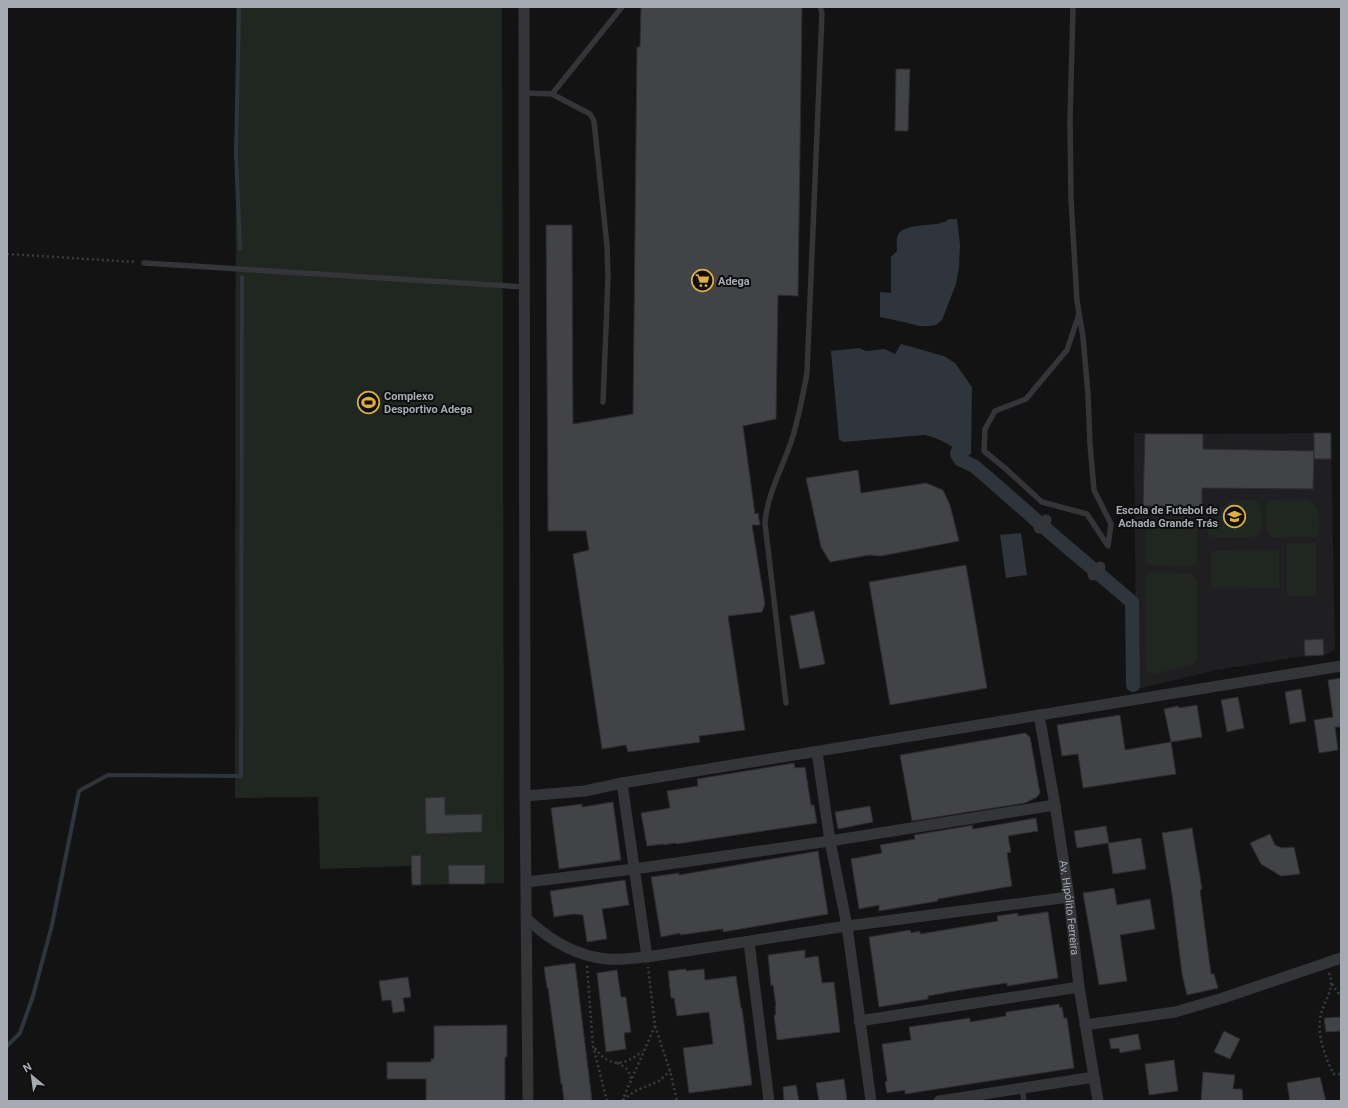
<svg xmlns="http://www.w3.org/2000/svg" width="1348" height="1108" font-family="Roboto,sans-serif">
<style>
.built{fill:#1f1f21}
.green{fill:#202721}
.water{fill:#2e353c}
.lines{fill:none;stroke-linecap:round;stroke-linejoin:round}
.stream{stroke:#2e353c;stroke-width:4}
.canal{stroke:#2e353c;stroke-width:14}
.building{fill:#424347;stroke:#2d2d30}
.path{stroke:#3b3c40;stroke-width:2.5;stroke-dasharray:2 3;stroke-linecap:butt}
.service{stroke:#343539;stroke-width:5.5}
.minor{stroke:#343539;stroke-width:11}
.labels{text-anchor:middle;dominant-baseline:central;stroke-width:4;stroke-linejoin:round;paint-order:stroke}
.poi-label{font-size:11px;font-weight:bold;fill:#a6aab3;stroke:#0e0e0f;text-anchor:start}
.street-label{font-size:11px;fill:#a6aab3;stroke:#0e0e0f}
</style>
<rect width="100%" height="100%" fill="#131314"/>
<path class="built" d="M1134,433L1203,434L1331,433L1335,650L1324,655L1305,656L1216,670L1138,689L1136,652Z"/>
<path class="green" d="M236,7H502L504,883L412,885L411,866L320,869L318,797L235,798Z
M1299,499C1319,500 1321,516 1319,533L1315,537H1271L1267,531L1266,507L1268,502L1273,500Z
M1238,500H1254L1260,504C1261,514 1265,533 1254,537H1210C1198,520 1224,503 1238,500Z
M1152,518H1186L1193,520L1197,526V561L1195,565L1191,567L1150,565L1146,563L1145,559L1146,523L1148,519Z
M1287,543H1316V596H1287Z
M1279,550V588L1211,589V551Z
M1151,572L1191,573L1197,580V659L1193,664L1153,674L1149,673L1146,667L1145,577L1147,574Z"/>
<path class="water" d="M949,219H957L960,245L959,267L956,284L942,320L936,325L928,326H919L904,322L880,317V292L891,293V257L897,251C897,246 896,239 898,235C902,224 931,226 941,223C944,222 947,221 949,219Z
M901,344L944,356L955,363L972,387L971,454L965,457C952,446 941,438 924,435L843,442L839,439L831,351L859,348L866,351L885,349L895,354Z
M1021,533L1027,575L1006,578L1000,535Z"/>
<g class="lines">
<path class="stream" d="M239,7L236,153L240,249
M7,1046L20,1033L33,996L52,925L79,791L108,775L241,776L242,277"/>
<path class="canal" d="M958,451L957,454L961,460L974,466L987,477L1053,535L1132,602L1133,685"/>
</g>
<path class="building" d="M641,7H802L798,296L778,295L776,419L743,426L755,514L758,513L760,525H752L765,604L762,612L728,616L745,730L699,736L700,742L628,752L626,745L602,749L573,554L589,550L586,531H548L546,225H572L573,424L633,414L637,47H640Z
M896,69H910L908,131H895Z
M1314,433H1331V459H1314Z
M1145,434H1203V449L1314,451L1313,489L1202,488V507L1143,506Z
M858,470L861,493L926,483L943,490L950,505L959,541L881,556L870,555L830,562L821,547L806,478Z
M966,565L987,688L890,705L869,582Z
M814,611L825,664L800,669L790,616Z
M1323,639L1324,655L1305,656L1304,640Z
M1341,678V727H1335L1338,750L1319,753L1314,720L1333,717L1328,680Z
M1301,689L1306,721L1290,724L1285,692Z
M1238,697L1244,728L1227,732L1221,700Z
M1197,705L1202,737L1171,742L1164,709L1178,706L1179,708Z
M1120,715L1125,750L1171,742L1176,774L1083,788L1078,754L1062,756L1057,725Z
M1025,733L1030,737L1032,748L1040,793L1037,797L1025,803L912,821L900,755Z
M794,763L795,768L805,767L811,805H814L817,823L676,844L675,843L664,845V844L647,846L641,813L670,808L667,791L698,786L697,779Z
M445,797V815L482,814V832L426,834L425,798Z
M613,802L621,860L559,869L551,808L582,804V807Z
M870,806L873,822L838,829L835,812Z
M1036,818L1038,831L1008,836L1011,852L1007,853L1012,886L938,899V901L879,911V905L859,909L851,859L882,853L880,845L915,839L914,835L974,825L972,826L973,829Z
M1106,826L1109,843L1141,838L1146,869L1113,874L1108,843L1077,848L1074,831Z
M1192,828L1202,889L1200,890L1211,974H1214L1218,988L1187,995L1182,974L1172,894L1162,833Z
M1270,834L1275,845L1282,848L1294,847L1300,874L1281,876L1261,864L1250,843Z
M818,851L828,914L723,932V929L680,935V933L661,937L651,877L679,873V875Z
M421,855V885H412L411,856Z
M448,865H485V884H449Z
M625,880L629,905L602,909L607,939L587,942L583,915L574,914L554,917L550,891Z
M1114,888L1117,905L1150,899L1155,929L1120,935L1127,981L1099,985L1083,893Z
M1048,912L1058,978L1007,986V983L955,991L928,996V999L879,1007L869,937L910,930L911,933L920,931V934L998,921L997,916L1018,913V916Z
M805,950V958L818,956L822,983L834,982L840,1032L777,1040L774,1015H776L775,1007H776L773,985L771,986L768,955Z
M575,963L592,1100L586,1101H564L562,1084H561L548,988H547L544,967Z
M686,969V971L704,969L705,980L736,976L741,1008H742L752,1085L689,1093L683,1048L713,1044L709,1012L677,1016L674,998H671L668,971Z
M617,970L621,997H626L631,1032L624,1033L626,1049L606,1052L597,973Z
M408,977L411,997L403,998L405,1011L393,1013L391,1000L382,1001L379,981Z
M1059,1004L1060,1008L1062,1007L1064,1018H1067L1074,1068L905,1094V1090L887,1093L885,1082L887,1081L882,1044L911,1040L909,1027L970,1018V1022L1006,1016V1012Z
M1341,1017V1031L1326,1032L1324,1018Z
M507,1025V1057H505V1101H426V1079H387V1062H431V1059H434V1026Z
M1224,1031L1240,1039L1230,1059L1214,1052Z
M1138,1034L1141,1049L1120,1053L1119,1048L1111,1049L1109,1039Z
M1174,1060L1178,1091L1149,1095L1145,1064Z
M1203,1072L1235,1075L1233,1089H1242L1243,1101H1201Z
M1320,1077L1326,1101H1290L1287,1083Z
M844,1079L847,1101H819L816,1083Z
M796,1085L799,1101H784L783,1087Z"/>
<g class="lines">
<path class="path" d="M7,254L136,262
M587,966L593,1046L607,1101
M1329,973C1336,987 1324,1001 1321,1014C1316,1032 1325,1059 1334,1074H1341
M1332,984L1341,997
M655,1026L670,1071L677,1101
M595,1048C608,1067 625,1067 642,1051
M617,1063C626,1067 629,1070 631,1079
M623,1100L635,1091L659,1081L670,1071
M622,1101L655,1026L648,967"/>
<path class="service" d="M1073,7L1070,120L1071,199L1077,301L1083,337L1088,394L1090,444L1094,490L1111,524L1108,546L1087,514L1042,502L1006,469L984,451L985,429L995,411L1026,399L1067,350L1079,314
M524,93L552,94L590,114L594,121L607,246L608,278L603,402
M552,94L622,7
M144,263L525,287
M786,703L765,523C767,494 783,467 792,439C799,417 803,395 807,373L822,13L820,7
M1022,1088L1024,1101"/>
<g class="minor">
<path d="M524,7L525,796L528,1101"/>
<path d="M1039,528L1046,520"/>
<path d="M1093,575L1100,567"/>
<path id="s1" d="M1039,715L1055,805L1069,897L1079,987L1098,1101"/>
<path d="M817,752L830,841L847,926L871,1101"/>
<path d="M622,783L647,957"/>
<path d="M525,796L585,791L622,783L1341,666"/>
<path d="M527,882L634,869L830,841L1055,805"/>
<path d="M526,918C548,939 575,956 607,959C620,960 633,958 647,957L847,926L1069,897"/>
<path d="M749,942L769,1101"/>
<path d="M859,1021L1079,987"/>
<path d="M1085,1025L1175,1012L1223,998L1341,958"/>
<path d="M939,1101L1094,1077"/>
</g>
</g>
<defs>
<symbol id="supermarket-ring" viewBox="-11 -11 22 22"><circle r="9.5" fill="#0e0e0f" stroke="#deae41" stroke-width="1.5"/><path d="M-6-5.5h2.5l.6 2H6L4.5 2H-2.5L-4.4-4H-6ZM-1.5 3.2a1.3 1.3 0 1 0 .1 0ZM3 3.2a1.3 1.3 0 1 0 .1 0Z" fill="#deae41"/></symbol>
<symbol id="stadium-ring" viewBox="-11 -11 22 22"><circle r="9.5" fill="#0e0e0f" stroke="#deae41" stroke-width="1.5"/><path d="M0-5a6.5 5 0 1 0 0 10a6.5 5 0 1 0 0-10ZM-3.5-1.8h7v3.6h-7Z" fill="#deae41"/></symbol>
<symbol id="school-ring" viewBox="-11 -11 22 22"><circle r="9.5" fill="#0e0e0f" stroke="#deae41" stroke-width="1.5"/><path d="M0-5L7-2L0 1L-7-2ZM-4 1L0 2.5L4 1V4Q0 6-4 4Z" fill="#deae41"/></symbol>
</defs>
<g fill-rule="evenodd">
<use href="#supermarket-ring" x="690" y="268" width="25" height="25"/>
<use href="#stadium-ring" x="356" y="390" width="25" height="25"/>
<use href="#school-ring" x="1222" y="504" width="25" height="25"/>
</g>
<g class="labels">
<g class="poi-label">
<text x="718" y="281">Adega</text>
<text x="384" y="396">Complexo<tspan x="384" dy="13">Desportivo Adega</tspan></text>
<text x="1218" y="510" text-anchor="end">Escola de Futebol de<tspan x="1218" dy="13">Achada Grande Trás</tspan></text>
</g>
<g class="street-label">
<text stroke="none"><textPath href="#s1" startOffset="195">Av. Hipólito Ferreira</textPath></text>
</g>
</g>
<rect width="1348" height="1108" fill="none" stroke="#a6aab3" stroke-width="16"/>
<g transform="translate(32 1076) rotate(331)" stroke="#0e0e0f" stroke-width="3" paint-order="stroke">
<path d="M0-3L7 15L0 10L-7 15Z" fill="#a6aab3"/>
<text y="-6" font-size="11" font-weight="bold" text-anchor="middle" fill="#a6aab3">N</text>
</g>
</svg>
